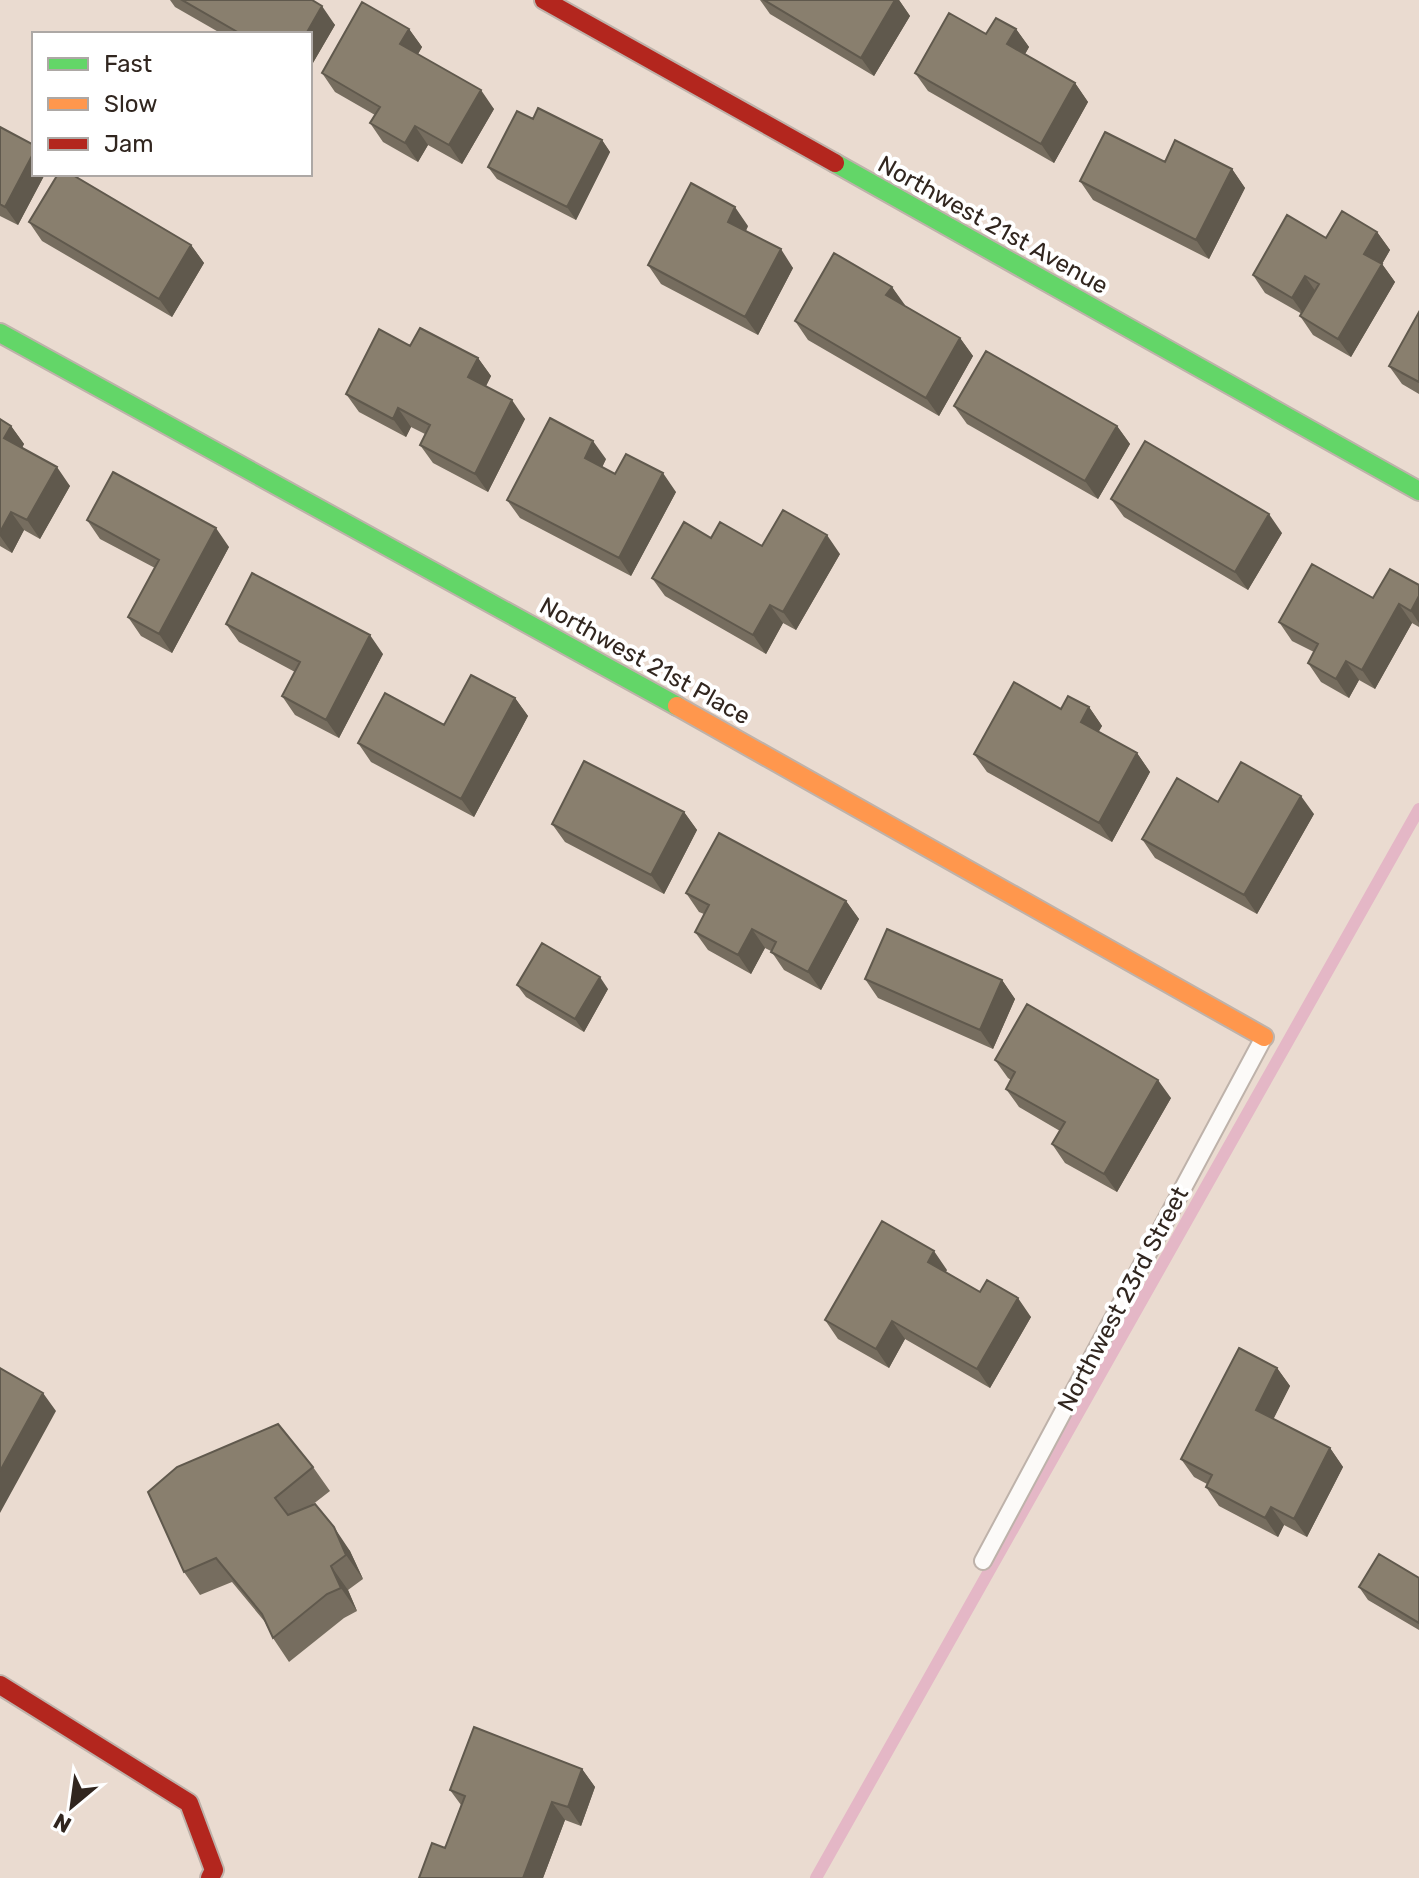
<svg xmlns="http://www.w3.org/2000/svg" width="1419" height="1878" font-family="Rubik,sans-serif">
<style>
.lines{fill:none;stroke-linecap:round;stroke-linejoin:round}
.stream{stroke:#e4b7c6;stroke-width:12}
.lane-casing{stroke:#beb2aa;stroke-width:20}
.fast-casing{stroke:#beb2aa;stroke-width:22}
.slow-casing{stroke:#beb2aa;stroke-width:22}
.jam-casing{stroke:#beb2aa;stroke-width:22}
.lane{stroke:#fcfaf8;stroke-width:16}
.fast{stroke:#63d668;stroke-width:18}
.slow{stroke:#ff974d;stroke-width:18}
.jam{stroke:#b3261e;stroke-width:18}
.wall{fill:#766d5f}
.shaded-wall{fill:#60594d}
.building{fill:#897f6e;stroke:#60594d;stroke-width:2}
.labels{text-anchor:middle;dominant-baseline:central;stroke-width:8;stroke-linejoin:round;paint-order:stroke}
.street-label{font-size:24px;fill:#31261f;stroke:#fff}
</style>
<rect width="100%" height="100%" fill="#eadbd0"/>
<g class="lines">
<path class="stream" d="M816,1878L1419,809"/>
<defs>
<path id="lane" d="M983,1561L1263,1039"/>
<path id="fast" d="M835,163L1419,491
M0,333L677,706"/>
<path id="slow" d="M677,706L1264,1037"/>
<path id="jam" d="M544,0L835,163
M0,1685L189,1803L214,1870L210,1878"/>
</defs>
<use href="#lane" class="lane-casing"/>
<use href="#fast" class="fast-casing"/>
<use href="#slow" class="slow-casing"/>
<use href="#jam" class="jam-casing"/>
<use href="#lane" class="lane"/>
<use href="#fast" class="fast"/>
<use href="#slow" class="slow"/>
<use href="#jam" class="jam"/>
</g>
<path class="wall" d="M170,0H312L335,25L310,68V34H222L175,7Z
M760,0H899L910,16L874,76L770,14Z
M409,29L422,47L418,54L494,109L462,164L428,145L418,162L383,142L370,123L375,115L335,92L322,73Z
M1016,29L1029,47L1025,54L1075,83L1088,102L1054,163L928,91L915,73L986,34Z
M533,119L602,140L610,152L576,220L497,179L488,167Z
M0,127L34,174H45L18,225L0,216Z
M1165,162L1232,169L1245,188L1209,259L1093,200L1080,181Z
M29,222L191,245L204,263L172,317L42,241Z
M748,226L746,231L793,268L758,335L661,284L648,265Z
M1377,232L1390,250L1382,264L1395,282L1351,357L1313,335L1300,316L1302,314L1265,293L1253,275L1326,238Z
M892,287L904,306L960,338L973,356L939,416L808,340L795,321Z
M1419,312V394L1402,384L1389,366Z
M410,346L478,358L491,376L486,386L525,419L488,492L433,463L420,445L425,434L411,427L406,437L359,412L346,394Z
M954,406L1117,426L1130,444L1098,499L967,424Z
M0,419L11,426L24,444L22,448L70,486L40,539L24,530L12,553L0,546Z
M606,459L602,467L615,474L676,492L631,576L520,518L507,500Z
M1111,499L1282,533L1248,590L1124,517Z
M87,520L229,547L172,653L141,636L128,617L155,568L100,539Z
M711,538L762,546L840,554L796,630L783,623L766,654L665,596L652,578Z
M1419,585V627L1412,623L1375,689L1359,680L1349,698L1321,682L1308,663L1314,652L1292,641L1279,622L1373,598Z
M226,624L383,654L339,738L295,715L282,696L295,672L239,642Z
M515,698L528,716L474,817L371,762L358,743L444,725Z
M1089,707L1102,726L1098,732L1137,753L1150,772L1112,842L987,772L974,754L1061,709Z
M1218,802L1314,814L1257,914L1155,858L1142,839Z
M684,812L697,830L664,894L565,842L552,824Z
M686,893L846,901L859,919L821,990L784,970L771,951L765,948L751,974L708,950L695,932L704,914L699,912Z
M865,979L1002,980L1015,999L993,1049L878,998Z
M517,985L608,989L584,1032L526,997Z
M995,1060L1171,1098L1117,1192L1065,1163L1052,1144L1060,1131L1019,1107L1006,1089L1011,1080L1008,1078Z
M947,1270L945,1272L980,1292L1031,1317L990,1388L905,1339L889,1368L838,1339L825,1320Z
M1277,1368L1290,1386L1273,1419L1330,1448L1343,1467L1307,1537L1284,1525L1278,1537L1219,1506L1206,1487L1207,1484L1194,1477L1181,1459Z
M313,1467L330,1491L312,1505L350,1551L363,1579L348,1590L357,1611L344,1618L289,1662L273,1638L265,1622L232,1582L200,1595L184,1572Z
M1419,1578V1630L1368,1600L1359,1587Z
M582,1769L595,1787L581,1826L565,1820L543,1878H419L445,1848L461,1805L450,1790Z"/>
<path class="shaded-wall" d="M895,0H899L910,16L874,76L861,58Z
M322,6L335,25L310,68V34H306Z
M409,29L422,47L413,63L400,44Z
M1016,29L1029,47L1020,63L1007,44Z
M1075,83L1088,102L1054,163L1041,144Z
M481,90L494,109L462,164L449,145Z
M415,126L428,145L418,162L405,143Z
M602,140L610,152L576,220L567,207Z
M34,152V174H45L18,225L5,207Z
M1232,169L1245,188L1209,259L1196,240Z
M735,207L748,226L741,240L728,222Z
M1377,232L1390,250L1382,264L1395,282L1351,357L1338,339L1364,254Z
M191,245L204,263L172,317L159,299Z
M781,249L793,268L758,335L745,317Z
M1305,276L1318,295L1305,316L1292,298Z
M892,287L905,305L899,314L886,295Z
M960,338L973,356L939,416L926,398Z
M478,358L491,376L481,396L468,377Z
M512,400L525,419L488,492L475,474Z
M398,408L411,427L406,437L393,419Z
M11,426L24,444L17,457L4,438Z
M1117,426L1130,444L1098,499L1085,481Z
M593,441L606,459L598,476L585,458Z
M57,467L70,486L40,539L27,520Z
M663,473L676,492L631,576L619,558Z
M11,512L24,530L12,553L0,536V532Z
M1269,514L1282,533L1248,590L1235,572Z
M216,528L229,547L172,653L159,634Z
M827,535L840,554L796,630L783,612Z
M1419,596V623L1411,611Z
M1399,604L1412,623L1375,689L1362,670Z
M770,605L783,623L766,654L753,635Z
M370,635L383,654L339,738L326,720Z
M1346,661L1359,680L1349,698L1336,679Z
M515,698L528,716L474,817L461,799Z
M1089,707L1102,726L1094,740L1081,722Z
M1137,753L1150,772L1112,842L1099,823Z
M1301,796L1314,814L1257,914L1244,895Z
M684,812L697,830L664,894L651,875Z
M846,901L859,919L821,990L808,972Z
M752,929L765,948L751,974L738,955Z
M600,977L608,989L584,1032L575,1019Z
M1002,980L1015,999L993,1049L980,1030Z
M1158,1080L1171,1098L1117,1192L1104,1174Z
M934,1251L947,1270L941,1281L928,1262Z
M1018,1298L1031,1317L990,1388L977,1369Z
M892,1321L905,1339L889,1368L876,1349Z
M1277,1368L1290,1386L1269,1428L1256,1410Z
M43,1393L56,1411L0,1513V1471Z
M1330,1448L1343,1467L1307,1537L1294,1519Z
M1271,1507L1284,1525L1278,1537L1265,1518Z
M334,1527L350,1551L363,1579L346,1555Z
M331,1566L348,1590L357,1611L341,1588Z
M582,1769L595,1787L581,1826L568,1807Z
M552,1802L565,1820L543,1878H523Z"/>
<path class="building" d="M182,0H312L322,6L306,34H241Z
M764,0H895L861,58Z
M362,2L409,29L400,44L481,90L449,145L415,126L405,143L370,123L380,107L322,73Z
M949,13L986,34L996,18L1016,29L1007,44L1075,83L1041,144L915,73Z
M538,108L602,140L567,207L488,167L517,111L533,119Z
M0,127L34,145V152L5,207L0,204Z
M1105,132L1165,162L1175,140L1232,169L1196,240L1080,181Z
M58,174H71L191,245L159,299L29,222Z
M691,183L735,207L728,222L781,249L745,317L648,265Z
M1342,211L1377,232L1364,254L1382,264L1338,339L1300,316L1319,284L1305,276L1292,298L1253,275L1287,215L1326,238Z
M834,253L892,287L886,295L960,338L926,398L795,321Z
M1419,312V382L1389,366Z
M420,328L478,358L468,377L512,400L475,474L420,445L430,425L398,408L393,419L346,394L379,329L410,346Z
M986,351L1117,426L1085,481L954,406Z
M550,418L593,441L585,458L615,474L626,454L663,473L619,558L507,500Z
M0,419L11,426L4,438L57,467L27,520L11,512L0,532Z
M1145,441L1269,514L1235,572L1111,499Z
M113,472L216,528L159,634L128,617L159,560L87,520Z
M783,510L827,535L783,612L770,605L753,635L652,578L684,522L711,538L720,522L762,546Z
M1312,564L1373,598L1390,569L1419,585V596L1411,611L1399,604L1362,670L1346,661L1336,679L1308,663L1318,644L1279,622Z
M252,573L370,635L326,720L282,696L300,662L226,624Z
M471,675L515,698L461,799L358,743L385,693L444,725Z
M1014,682L1061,709L1068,696L1089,707L1081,722L1137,753L1099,823L974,754Z
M584,761L684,812L651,875L552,824Z
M1241,762L1301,796L1244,895L1142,839L1177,778L1218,802Z
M719,833L846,901L808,972L771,952L776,942L752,929L738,955L695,932L709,905L686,893Z
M887,929L1002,980L980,1030L865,979Z
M542,943L600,977L575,1019L517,985Z
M1027,1004L1158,1080L1104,1174L1052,1144L1065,1122L1006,1089L1015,1072L995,1060Z
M882,1221L934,1251L928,1262L980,1292L987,1280L1018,1298L977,1369L892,1321L876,1349L825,1320Z
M1239,1348L1277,1368L1256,1410L1330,1448L1294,1519L1271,1507L1265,1518L1206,1487L1212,1475L1181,1459Z
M0,1368L43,1393L0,1471Z
M278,1424L313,1467L275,1498L288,1515L315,1504L334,1527L346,1555L331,1566L341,1588L327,1594L273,1638L262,1614L216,1558L184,1572L148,1492L177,1467Z
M1379,1554L1419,1578V1623L1359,1587Z
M474,1727L582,1769L568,1807L552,1802L523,1878H419L432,1843L445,1848L465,1796L450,1790Z"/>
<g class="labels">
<g class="street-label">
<text transform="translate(993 225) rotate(29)">Northwest 21st Avenue</text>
<text transform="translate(645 661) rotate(29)">Northwest 21st Place</text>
<text transform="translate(1123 1299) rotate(-62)">Northwest 23rd Street</text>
</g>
</g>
<rect x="32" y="32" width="280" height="144" fill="#ffffff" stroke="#ada8a5" stroke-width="2"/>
<rect x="48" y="58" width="40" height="12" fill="#63d668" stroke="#ada8a5" stroke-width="2"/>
<text x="104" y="72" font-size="24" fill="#31261f">Fast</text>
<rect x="48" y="98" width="40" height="12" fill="#ff974d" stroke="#ada8a5" stroke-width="2"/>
<text x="104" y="112" font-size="24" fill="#31261f">Slow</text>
<rect x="48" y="138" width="40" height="12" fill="#b3261e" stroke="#ada8a5" stroke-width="2"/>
<text x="104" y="152" font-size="24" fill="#31261f">Jam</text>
<g transform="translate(72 1806) rotate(209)" stroke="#ffffff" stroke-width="6" paint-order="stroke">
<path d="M0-6L14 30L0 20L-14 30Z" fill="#31261f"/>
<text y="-12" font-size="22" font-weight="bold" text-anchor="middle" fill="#31261f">N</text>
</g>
</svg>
